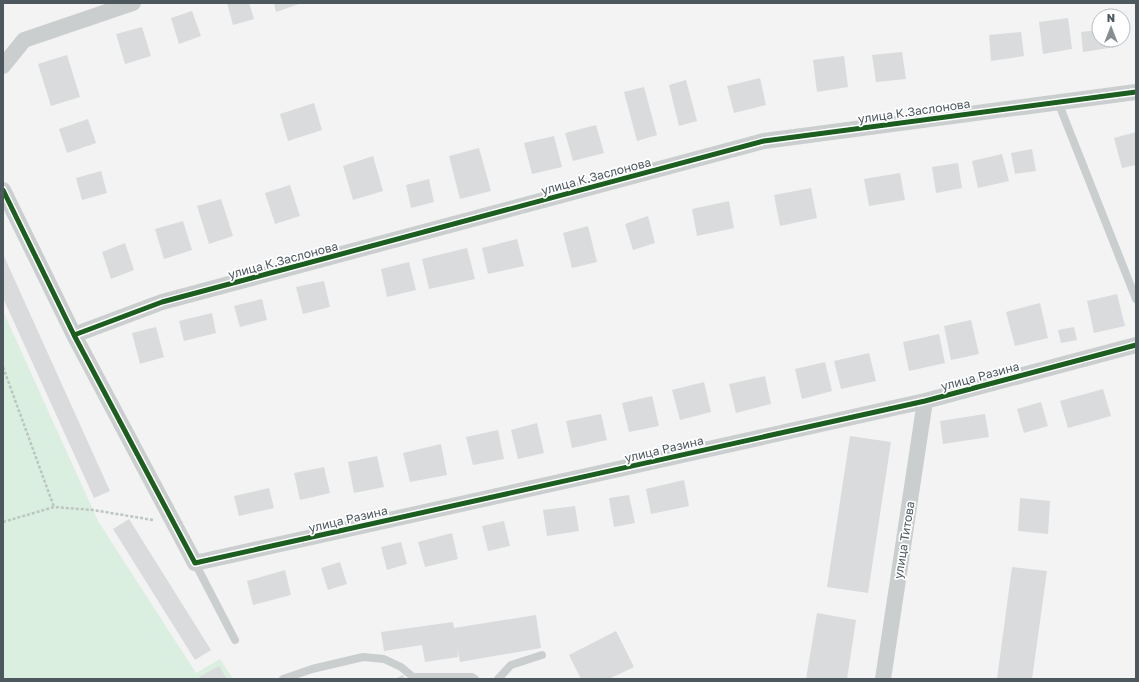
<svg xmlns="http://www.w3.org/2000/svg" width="1139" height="682" font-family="'Golos Text',sans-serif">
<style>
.green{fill:#dbefe0}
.building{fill:#d9dbdc}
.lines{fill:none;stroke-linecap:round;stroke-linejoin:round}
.path{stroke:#bbc5c1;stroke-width:2.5;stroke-dasharray:3 2;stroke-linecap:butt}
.service{stroke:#cbcecf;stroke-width:8}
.minor{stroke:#cbcecf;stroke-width:16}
.cycleway-casing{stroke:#fff;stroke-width:8}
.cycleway{stroke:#1b5e20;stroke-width:5}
.labels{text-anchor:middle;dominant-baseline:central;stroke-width:3.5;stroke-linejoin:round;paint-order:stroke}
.street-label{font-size:12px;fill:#4c575e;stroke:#fff}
</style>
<rect width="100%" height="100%" fill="#f3f3f3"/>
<path class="green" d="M3,311L98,521L196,673L220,659L233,679H3Z"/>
<path class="building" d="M227,3H249L254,19L233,25Z
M274,3H302L276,12Z
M192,11L201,36L179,44L171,18Z
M1068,18L1072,49L1043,54L1039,22Z
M142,27L151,56L125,64L116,34Z
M1099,30V40H1114L1115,47L1083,52L1081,32Z
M1021,32L1024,56L991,61L989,35Z
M902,52L906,79L876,82L872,55Z
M67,55L80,97L51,106L38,64Z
M844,56L848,87L817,92L813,60Z
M760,78L766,105L734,113L727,86Z
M686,80L697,121L679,126L669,85Z
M644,87L657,135L637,141L624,92Z
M314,103L322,130L288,141L280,114Z
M88,119L96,143L67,153L59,129Z
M596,125L604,153L573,161L565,133Z
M1136,132V165L1122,168L1114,138Z
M554,136L562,167L532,174L524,143Z
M479,148L491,191L460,199L449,156Z
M1032,149L1036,171L1015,174L1011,153Z
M1002,154L1009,181L978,188L972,161Z
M373,156L383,191L353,200L343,166Z
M958,163L962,188L936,193L932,167Z
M101,171L107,193L82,200L76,178Z
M900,173L905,200L869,206L864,179Z
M429,179L434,202L411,208L406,185Z
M290,185L300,216L275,224L265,193Z
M811,188L817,218L780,226L774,195Z
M221,199L233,236L209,244L197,206Z
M729,201L734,228L697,236L692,209Z
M648,216L655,243L633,250L625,224Z
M183,221L192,250L164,259L155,229Z
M588,226L597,262L572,268L563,233Z
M517,239L524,266L488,274L482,248Z
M125,243L134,270L111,279L102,252Z
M467,248L475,279L429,289L422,259Z
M3,254L110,491L94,498L3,298Z
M409,262L416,290L387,297L381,269Z
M324,281L330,307L303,314L296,287Z
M1117,294L1125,326L1094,333L1087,301Z
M262,299L267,320L240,327L234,306Z
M1040,303L1048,338L1015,346L1006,312Z
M212,313L216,333L184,341L179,321Z
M971,320L979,354L951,360L944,326Z
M156,327L164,357L140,364L132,333Z
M1074,327L1077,340L1061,343L1058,330Z
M939,334L945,363L909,371L903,342Z
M869,353L876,381L841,389L834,361Z
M825,362L832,391L802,399L795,369Z
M765,376L771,404L736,413L729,384Z
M704,382L711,412L680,420L672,390Z
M1103,389L1111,416L1068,428L1060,401Z
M652,396L659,426L629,432L622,403Z
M1041,402L1048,426L1024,433L1017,409Z
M601,414L607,440L572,448L566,421Z
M985,414L989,437L943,444L940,421Z
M537,423L544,453L518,459L511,430Z
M498,430L504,459L473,465L466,437Z
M850,436L891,442L868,593L827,587Z
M441,444L447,475L410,482L403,453Z
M377,456L384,487L354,493L348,462Z
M324,467L330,493L300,500L294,473Z
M684,480L689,506L651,514L646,489Z
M269,488L274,508L239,516L234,496Z
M629,495L635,523L614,527L609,498Z
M1020,498L1050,501L1048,534L1018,531Z
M575,506L579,531L547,536L543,510Z
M129,519L211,650L195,660L113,529Z
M504,521L510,546L488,551L482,526Z
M452,533L458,559L425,567L418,542Z
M401,542L407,564L387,570L381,547Z
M340,562L347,584L328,590L321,568Z
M1012,567L1047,571L1032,679H997Z
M285,570L291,595L253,605L247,581Z
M817,613L856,620L847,679H806Z
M536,615L541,648L460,662L457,647L458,657L425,662L422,645L384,651L381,632L453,622L454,628Z
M616,631L634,667L609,679H581L569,655Z
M219,666L227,679H200L199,677Z
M403,675L405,679H394Z"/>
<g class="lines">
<path class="path" d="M3,367L54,507
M3,522L54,507L93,510L153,520"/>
<path class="service" d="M1058,102L1136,299
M195,563L235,640
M283,679L312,669L363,657L384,659L401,667L413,677H472L475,679
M498,679L511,665L542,655"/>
<path class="minor" d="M3,66L24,40L133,3
M3,190L74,335L195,563L925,401L1136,345
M74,335L162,302L764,141L1136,92
M883,679L925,401"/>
<defs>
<path id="cycleway" d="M3,190L74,335L195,563L925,401L1136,345
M74,335L162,302L764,141L1136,92"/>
</defs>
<use href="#cycleway" class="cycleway-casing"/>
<use href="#cycleway" class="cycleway"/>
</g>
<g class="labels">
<g class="street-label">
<text transform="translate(914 111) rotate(-8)">улица К.Заслонова</text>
<text transform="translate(596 176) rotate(-15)">улица К.Заслонова</text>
<text transform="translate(283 260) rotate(-15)">улица К.Заслонова</text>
<text transform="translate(980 376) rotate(-15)">улица Разина</text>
<text transform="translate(664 449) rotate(-13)">улица Разина</text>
<text transform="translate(348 519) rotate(-13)">улица Разина</text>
<text transform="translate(904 540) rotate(-81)">улица Титова</text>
</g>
</g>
<rect width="1139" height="682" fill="none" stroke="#4c575e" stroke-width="8"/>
<g transform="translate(1111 28)"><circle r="19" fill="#ffffff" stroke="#b7bcbf"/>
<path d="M0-3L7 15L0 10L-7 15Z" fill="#868e92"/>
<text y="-6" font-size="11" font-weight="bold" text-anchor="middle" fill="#4c575e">N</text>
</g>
</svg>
